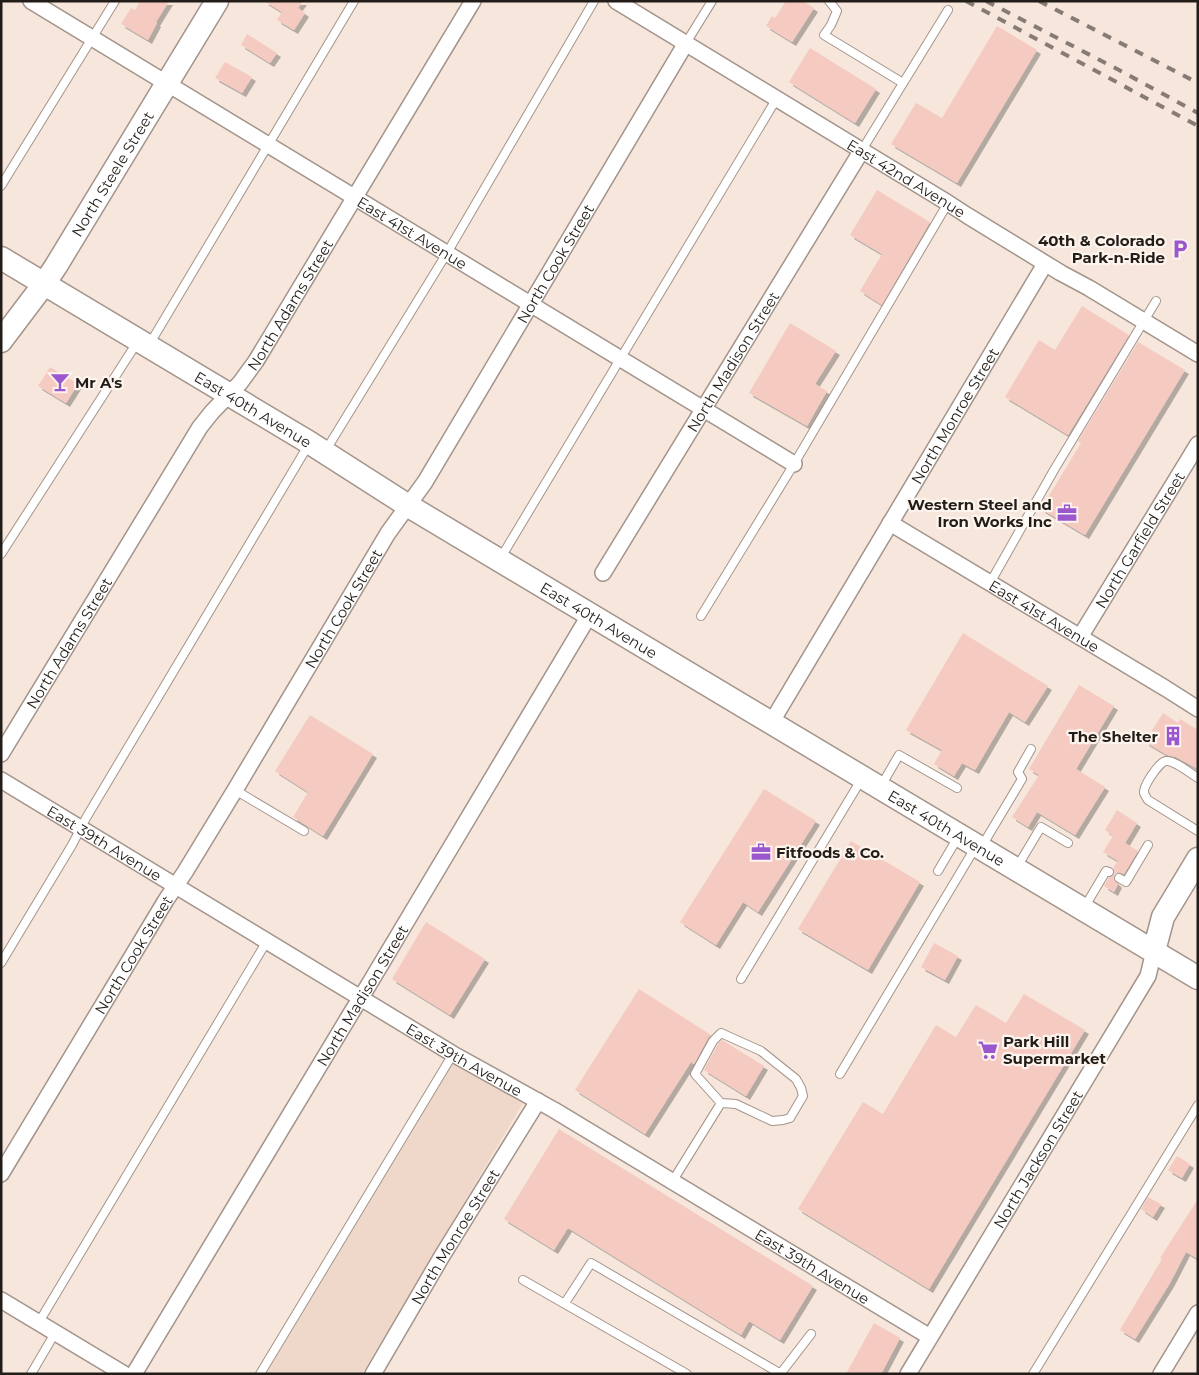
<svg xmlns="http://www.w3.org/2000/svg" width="1199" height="1375" font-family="Montserrat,sans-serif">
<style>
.built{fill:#efd8ca}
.building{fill:#f5cac1;filter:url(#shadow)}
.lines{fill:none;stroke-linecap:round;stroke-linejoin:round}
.lane-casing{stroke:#a3948b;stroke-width:10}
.street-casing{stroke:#a3948b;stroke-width:18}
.secondary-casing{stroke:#a3948b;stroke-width:25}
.lane{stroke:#fff;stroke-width:8}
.street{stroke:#fff;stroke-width:15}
.secondary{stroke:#fff;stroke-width:22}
.rail{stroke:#867c75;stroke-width:4;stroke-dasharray:9 9;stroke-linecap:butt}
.labels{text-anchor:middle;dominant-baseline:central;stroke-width:4.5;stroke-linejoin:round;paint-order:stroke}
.street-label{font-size:15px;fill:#231d19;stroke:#fef4ee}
.poi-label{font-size:15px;font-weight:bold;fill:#231d19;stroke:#fef4ee;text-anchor:end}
</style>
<defs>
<filter id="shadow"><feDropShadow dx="4" dy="4" stdDeviation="0" flood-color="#0004"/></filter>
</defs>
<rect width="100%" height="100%" fill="#f6e6dc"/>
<path class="built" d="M453,1061L523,1103L362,1374H266Z"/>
<path class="building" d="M140,1H169L156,22L157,23L148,40L121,24L131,8L135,10Z
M264,1H303L298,8L305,13L294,30L277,20L282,12Z
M786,1H803L814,8L792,42L766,26L772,16L775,18Z
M997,26L1037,50L957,183L891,144L916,103L942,118Z
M247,34L277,53L270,63L241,45Z
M810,48L876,89L855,123L789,82Z
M225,62L252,77L242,93L215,78Z
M877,190L930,222L882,305L860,291L882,254L850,235Z
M1082,306L1129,335L1068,435L1005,397L1039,340L1055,350Z
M790,323L836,351L815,384L827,391L807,426L749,393Z
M1138,342L1185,370L1085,535L1041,509L1081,443L1078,441Z
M50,367L78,384L66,403L38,386Z
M963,633L1048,686L1025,722L1009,712L975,770L962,763L954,776L934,764L942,750L906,730Z
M1079,685L1114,706L1076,769L1105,787L1075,835L1037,812L1028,827L1012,817L1039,775L1029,769Z
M1163,713L1178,723L1180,719L1198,730V769L1176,757L1167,755L1145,742Z
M310,715L373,754L323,836L293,817L308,792L275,771Z
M764,789L816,821L758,912L743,902L716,945L680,922Z
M1117,810L1137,823L1125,843L1138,851L1124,874L1118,872L1114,875V880L1118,884L1114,892L1104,886L1109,877L1112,876L1114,874L1113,868L1118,861L1103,852L1113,836L1105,830Z
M851,841L920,882L868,970L798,929Z
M426,922L485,959L450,1015L392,979Z
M934,943L958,956L945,980L921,967Z
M639,989L711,1035L708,1038L694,1064L691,1062L645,1134L575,1090Z
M1024,994L1085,1030L929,1289L798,1209L863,1102L883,1114L936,1025L956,1037L976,1005L1006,1023Z
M722,1040L764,1066L746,1096L704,1070L718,1044Z
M559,1129L813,1286L780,1340L749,1321L741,1335L568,1228L554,1250L504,1219Z
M1177,1156L1190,1164L1182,1178L1168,1170Z
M1148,1197L1161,1204L1153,1217L1141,1209Z
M1198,1199V1259L1186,1252L1170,1283L1135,1339L1120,1330L1162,1259L1160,1258Z
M874,1323L900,1338L881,1374H846Z"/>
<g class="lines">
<defs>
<path id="lane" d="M829,1L837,11L831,25L824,35L903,83
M686,43L712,1
M862,150L948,10
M1,186L115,1
M149,345L354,1
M326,450L447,253L594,1
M1,554L138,341
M500,559L777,98
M990,583L1054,470L1156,301
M701,616L794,464L948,203
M1198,778C1190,773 1174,760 1166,761C1159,762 1143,786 1144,793C1145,795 1147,799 1148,800L1198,831
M881,786L899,755L957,788
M235,790L304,831
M982,846L1022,779L1018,772L1031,749
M1017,867L1041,827L1068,843
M938,871L958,837
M1119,878L1126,882L1148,845
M1084,908L1106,871L1109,872
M1,963L72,845L86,818L309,444
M741,979L861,780
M721,1033L761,1051L796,1079L801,1088L803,1096L790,1118L783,1120L772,1121L736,1104L721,1103L695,1074L713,1041Z
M840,1074L975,848
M672,1182L721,1103
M523,1280L687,1374
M565,1303L591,1263L781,1374
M39,1322L267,941
M781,1373L811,1334
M31,1374L55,1333
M260,1374L453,1054
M1033,1374L1198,1105"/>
<g id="street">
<path id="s1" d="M31,1L794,464"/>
<path id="s2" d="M616,1L948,203L968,216L1061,273L1089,288L1198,354"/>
<path id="s3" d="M890,523L1165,688L1198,709"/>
<path id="s4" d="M603,573L862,150"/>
<path id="s5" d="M1080,637L1198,444"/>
<path id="s6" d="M771,723L1045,264"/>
<path id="s7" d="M1,754L200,427L212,412L240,383L256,361L473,1"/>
<path id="s8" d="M1,780L453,1054L554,1110L930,1337"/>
<path id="s9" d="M1,1174L166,900L185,872L235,790L388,533L425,482L686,43"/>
<path d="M1,1300L124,1374"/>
<path id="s10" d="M134,1374L353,1010L368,986L590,614"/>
<path id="s11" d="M373,1374L442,1256L538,1101"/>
<path id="s12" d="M908,1374L1148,976L1154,951"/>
<path d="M1161,1374L1198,1313"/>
</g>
<g id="secondary">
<path id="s13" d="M1,258L310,443L407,505L1198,978"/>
<path id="s14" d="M1,341L44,284L56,266L217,1"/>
<path d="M1154,951L1163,917L1198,859"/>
</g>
</defs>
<use href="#lane" class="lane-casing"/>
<use href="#street" class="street-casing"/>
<use href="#secondary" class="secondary-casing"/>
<use href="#lane" class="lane"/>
<use href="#street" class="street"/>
<use href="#secondary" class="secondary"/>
<path class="rail" d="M966,1L1198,126
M986,1L1119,70L1198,113
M1039,1L1198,83"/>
</g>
<defs>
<symbol id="parking-bare" viewBox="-9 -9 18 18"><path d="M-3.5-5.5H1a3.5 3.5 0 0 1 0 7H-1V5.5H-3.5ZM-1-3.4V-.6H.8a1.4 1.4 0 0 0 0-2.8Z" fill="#9b58ce" stroke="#fef4ee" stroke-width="2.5" paint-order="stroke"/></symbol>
<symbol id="bar-bare" viewBox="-9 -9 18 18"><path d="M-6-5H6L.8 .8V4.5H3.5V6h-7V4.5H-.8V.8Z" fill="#9b58ce" stroke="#fef4ee" stroke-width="2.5" paint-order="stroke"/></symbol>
<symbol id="office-bare" viewBox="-9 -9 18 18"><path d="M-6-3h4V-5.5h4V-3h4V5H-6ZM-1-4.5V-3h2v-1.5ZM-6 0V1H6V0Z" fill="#9b58ce" stroke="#fef4ee" stroke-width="2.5" paint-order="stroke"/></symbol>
<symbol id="building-bare" viewBox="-9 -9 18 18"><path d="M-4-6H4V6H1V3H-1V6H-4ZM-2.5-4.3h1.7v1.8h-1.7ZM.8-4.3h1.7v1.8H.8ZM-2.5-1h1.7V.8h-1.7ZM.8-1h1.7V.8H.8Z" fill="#9b58ce" stroke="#fef4ee" stroke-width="2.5" paint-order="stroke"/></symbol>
<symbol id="supermarket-bare" viewBox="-9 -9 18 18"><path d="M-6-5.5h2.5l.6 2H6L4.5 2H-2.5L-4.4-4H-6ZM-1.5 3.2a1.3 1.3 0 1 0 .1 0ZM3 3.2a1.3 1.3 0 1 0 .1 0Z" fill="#9b58ce" stroke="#fef4ee" stroke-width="2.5" paint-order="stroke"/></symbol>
</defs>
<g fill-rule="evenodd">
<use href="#parking-bare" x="1166" y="235" width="28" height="28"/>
<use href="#bar-bare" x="46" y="368" width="28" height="28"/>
<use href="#office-bare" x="1053" y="499" width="28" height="28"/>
<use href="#building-bare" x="1159" y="722" width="28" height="28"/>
<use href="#office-bare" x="747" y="838" width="28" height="28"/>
<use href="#supermarket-bare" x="974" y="1036" width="28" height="28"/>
</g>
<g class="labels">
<g class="street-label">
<text stroke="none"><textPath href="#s14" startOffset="201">North Steele Street</textPath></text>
<text stroke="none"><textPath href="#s2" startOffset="340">East 42nd Avenue</textPath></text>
<text stroke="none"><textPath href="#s1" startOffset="446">East 41st Avenue</textPath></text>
<text stroke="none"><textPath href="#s9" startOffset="1066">North Cook Street</textPath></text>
<text stroke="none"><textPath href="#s7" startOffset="535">North Adams Street</textPath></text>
<text stroke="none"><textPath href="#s4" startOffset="248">North Madison Street</textPath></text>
<text stroke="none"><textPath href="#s13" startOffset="294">East 40th Avenue</textPath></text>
<text stroke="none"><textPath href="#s6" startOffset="358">North Monroe Street</textPath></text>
<text stroke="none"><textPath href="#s5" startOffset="114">North Garfield Street</textPath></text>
<text stroke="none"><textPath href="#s9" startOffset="661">North Cook Street</textPath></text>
<text stroke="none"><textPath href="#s3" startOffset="180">East 41st Avenue</textPath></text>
<text stroke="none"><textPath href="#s13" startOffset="699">East 40th Avenue</textPath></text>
<text stroke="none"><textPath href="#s7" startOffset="130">North Adams Street</textPath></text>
<text stroke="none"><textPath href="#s13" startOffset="1104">East 40th Avenue</textPath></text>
<text stroke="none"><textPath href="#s8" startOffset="121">East 39th Avenue</textPath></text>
<text stroke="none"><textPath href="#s9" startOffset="256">North Cook Street</textPath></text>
<text stroke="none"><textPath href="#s10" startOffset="442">North Madison Street</textPath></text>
<text stroke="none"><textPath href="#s8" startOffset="541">East 39th Avenue</textPath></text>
<text stroke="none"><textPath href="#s12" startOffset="251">North Jackson Street</textPath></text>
<text stroke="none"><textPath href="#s11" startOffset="160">North Monroe Street</textPath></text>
<text stroke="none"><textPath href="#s8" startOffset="946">East 39th Avenue</textPath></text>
</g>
<g class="poi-label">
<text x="1165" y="240">40th &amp; Colorado<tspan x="1165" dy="17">Park-n-Ride</tspan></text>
<text x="75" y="382" text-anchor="start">Mr A's</text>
<text x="1052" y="504">Western Steel and<tspan x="1052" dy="17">Iron Works Inc</tspan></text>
<text x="1158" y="736">The Shelter</text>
<text x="776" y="852" text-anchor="start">Fitfoods &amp; Co.</text>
<text x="1003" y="1041" text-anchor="start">Park Hill<tspan x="1003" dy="17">Supermarket</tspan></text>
</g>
</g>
<rect width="1199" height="1375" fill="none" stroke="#231d19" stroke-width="5"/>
</svg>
